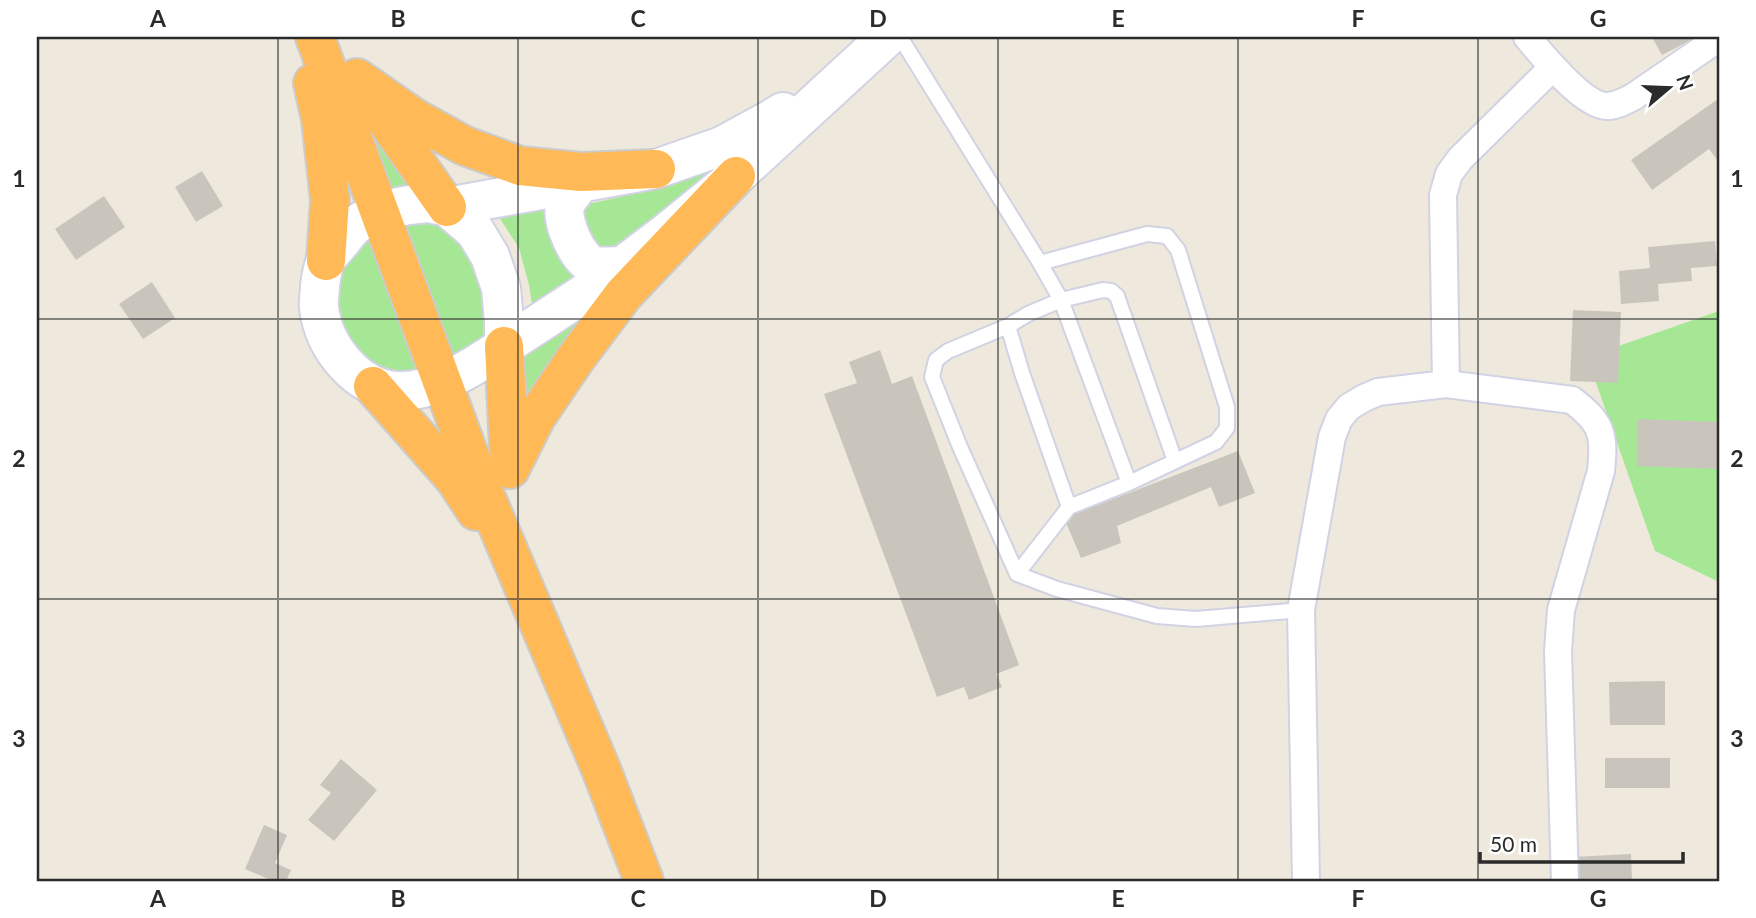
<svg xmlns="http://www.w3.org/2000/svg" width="1756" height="918" font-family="Lato,sans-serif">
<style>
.green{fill:#a5e795}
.building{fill:#c9c5bc}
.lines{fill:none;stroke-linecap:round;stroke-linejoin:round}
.lane-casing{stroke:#d1d2e4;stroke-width:18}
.street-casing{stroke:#d1d2e4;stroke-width:30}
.secondary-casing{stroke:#d1d2e4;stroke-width:42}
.highway-casing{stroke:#ccc;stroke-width:42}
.lane{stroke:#fff;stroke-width:14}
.street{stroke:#fff;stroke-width:26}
.secondary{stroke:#fff;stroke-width:38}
.highway{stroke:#ffb956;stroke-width:38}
.grid{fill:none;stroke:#2b2b2b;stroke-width:2;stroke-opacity:0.55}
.neatline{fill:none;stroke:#2b2b2b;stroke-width:2.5}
.grid-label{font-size:23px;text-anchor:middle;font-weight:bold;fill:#2b2b2b}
</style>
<rect width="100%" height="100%" fill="#eee9dc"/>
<path class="green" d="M343,79L425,192L389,199Z
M714,169L695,197L533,311L529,285L519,248L497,214L593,203L642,192Z
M438,220L471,237L494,323L472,348L445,362L392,223Z
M375,236L426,372L391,376L360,362L329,302L346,264L360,246Z
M611,286L517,418L520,350Z
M1719,311V582L1655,551L1587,357Z"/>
<path class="building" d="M1652,37H1697L1662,55Z
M1718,99L1719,159L1718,161L1709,149L1652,190L1631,160Z
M202,171L223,206L196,222L175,187Z
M104,196L125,227L76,260L55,229Z
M1715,241L1717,266L1691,268L1692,281L1658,284L1659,301L1621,304L1619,271L1650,268L1648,247Z
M152,282L175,318L143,339L119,304Z
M1573,310L1621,312L1618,383L1570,381Z
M880,350L892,384L912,376L1019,665L996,674L1002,687L969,700L964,687L937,697L824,394L857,383L849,362Z
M1638,419L1719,422V469L1637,466Z
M1238,451L1255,493L1219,507L1211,487L1117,526L1121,543L1081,558L1064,518Z
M1665,681V725H1610L1609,682Z
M1605,758H1670V788H1605Z
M341,759L377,790L334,841L308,820L331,793L320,785Z
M264,825L287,835L275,863L291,870L286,881H273L245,869Z
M1631,854L1632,881H1574L1572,857Z"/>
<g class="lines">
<defs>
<path id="lane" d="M900,37L1040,263L1061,300L1129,483L1069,507L1017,574L960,447L932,377L936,360L948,351L1008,326
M1040,263L1147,234L1167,236L1178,250L1227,407V428L1216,442L1129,483
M1069,507L1022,373L1008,326L1028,314L1061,300L1103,290L1111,291L1117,296L1175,461
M1017,574L1057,589L1157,616L1196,619L1301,610"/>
<path id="street" d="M1527,37C1542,55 1584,106 1607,106C1616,106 1625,101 1633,97L1719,38
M1446,384L1443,195L1449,174L1460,159L1553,67
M1306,881L1301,610L1332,437L1339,419L1349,407L1364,398L1378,392L1446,384L1572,400C1602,423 1605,434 1601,471L1561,610L1558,651L1565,881"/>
<path id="secondary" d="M581,183C576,189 567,199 565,206C561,222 578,260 593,265C601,268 612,266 621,266
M428,203L447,207L475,231L490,256L501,288L504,322V346C476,366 433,393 397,391C356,388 324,347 319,308C318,301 320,293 320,286C321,278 323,267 326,260C330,253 338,246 343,239C347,234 352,227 357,224C379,209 403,205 428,203Z
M447,207L656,169L722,146L770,120L783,112
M504,346L599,284L671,229L736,176L887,37"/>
<path id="highway" d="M315,37L478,479L601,769L644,881
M357,78L416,119L465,146L520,166L581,172L656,169
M313,83L321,119L330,200L326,261
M370,97L447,207
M504,346L510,467
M373,386L455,479L476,511
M510,469L536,417L576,358L624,294L736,176"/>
</defs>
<use href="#lane" class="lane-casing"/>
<use href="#street" class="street-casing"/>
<use href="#secondary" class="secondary-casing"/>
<use href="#highway" class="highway-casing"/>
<use href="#lane" class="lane"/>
<use href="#street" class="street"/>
<use href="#secondary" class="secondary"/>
<use href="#highway" class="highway"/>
</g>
<path class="grid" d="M278,37V881M518,37V881M758,37V881M998,37V881M1238,37V881M1478,37V881M37,319H1719M37,599H1719"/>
<rect width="1756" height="918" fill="none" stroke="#ffffff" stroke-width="77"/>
<g transform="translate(1669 88) rotate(71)" stroke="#ffffff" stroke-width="5" paint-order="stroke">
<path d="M0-5L12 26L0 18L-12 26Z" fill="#2b2b2b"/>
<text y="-10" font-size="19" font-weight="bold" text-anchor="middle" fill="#2b2b2b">N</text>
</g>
<path d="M1480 852v10h203v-10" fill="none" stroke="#2b2b2b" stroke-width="3.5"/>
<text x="1490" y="852" font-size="21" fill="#2b2b2b" stroke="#ffffff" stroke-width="5" paint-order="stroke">50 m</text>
<rect x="38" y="38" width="1680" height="842" class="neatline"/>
<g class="grid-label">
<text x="158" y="27">A</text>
<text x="398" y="27">B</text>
<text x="638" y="27">C</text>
<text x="878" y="27">D</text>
<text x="1118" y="27">E</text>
<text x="1358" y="27">F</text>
<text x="1598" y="27">G</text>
<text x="19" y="187">1</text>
<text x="1737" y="187">1</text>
<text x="19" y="467">2</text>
<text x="1737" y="467">2</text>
<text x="19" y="747">3</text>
<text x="1737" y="747">3</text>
<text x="158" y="907">A</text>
<text x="398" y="907">B</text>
<text x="638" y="907">C</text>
<text x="878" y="907">D</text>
<text x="1118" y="907">E</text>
<text x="1358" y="907">F</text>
<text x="1598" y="907">G</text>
</g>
</svg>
